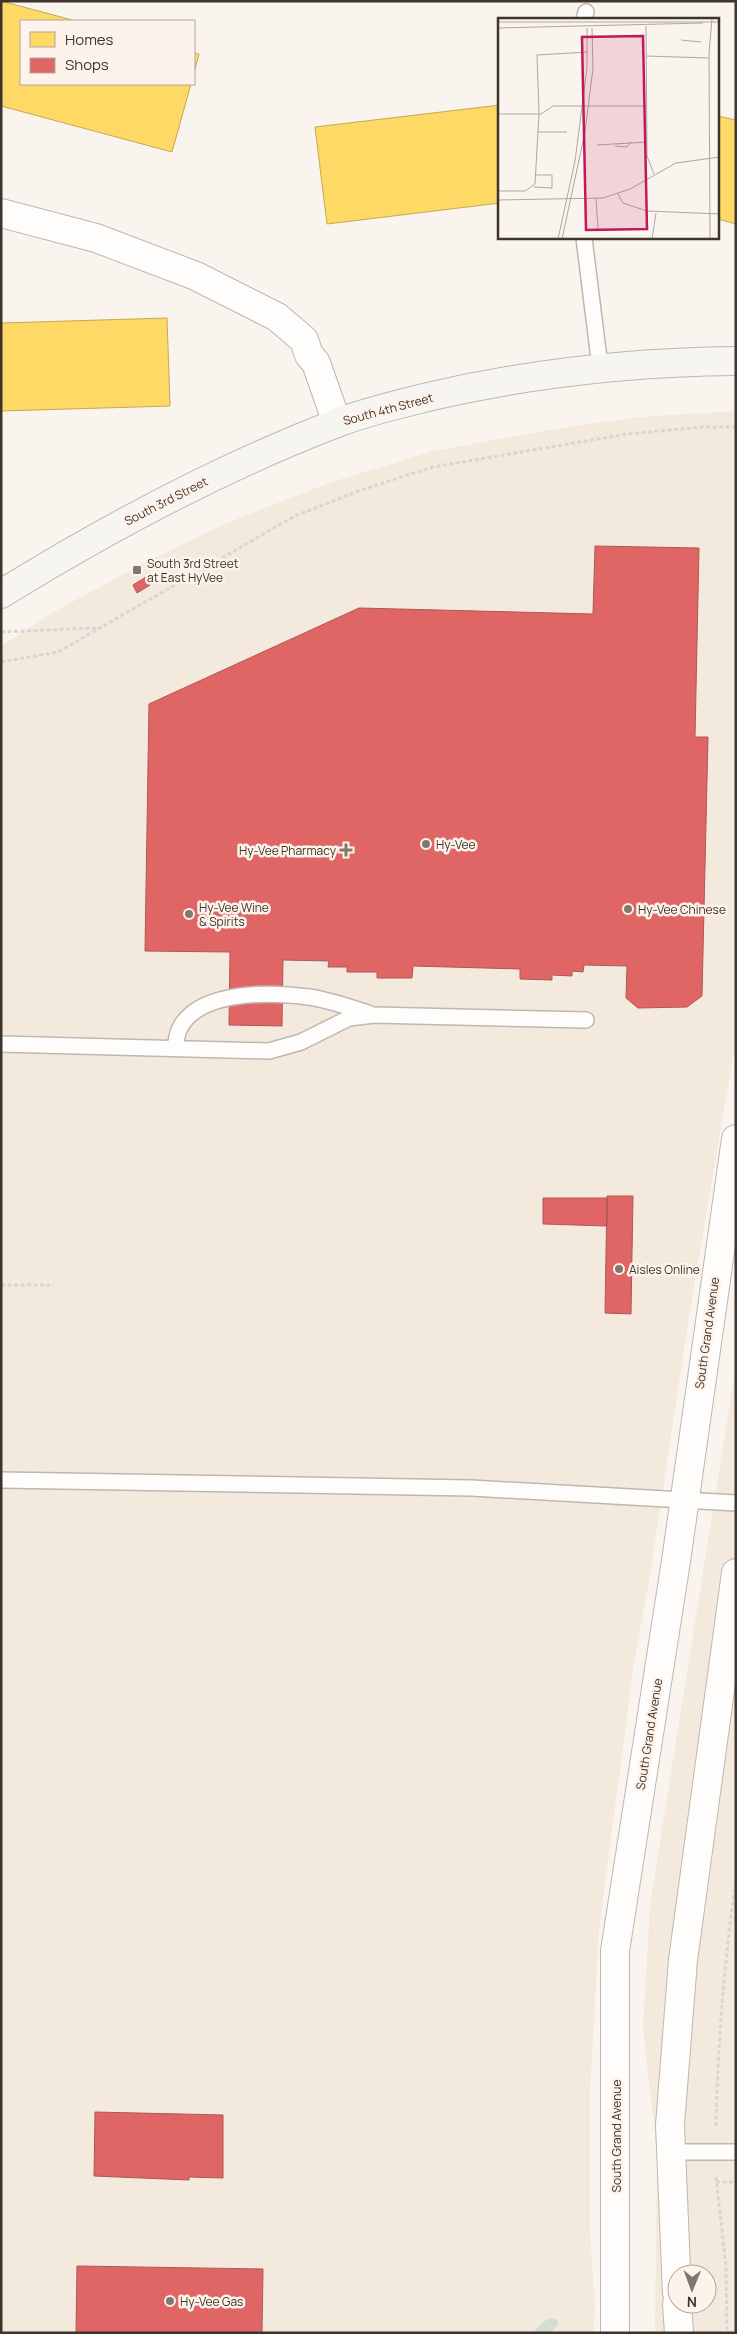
<svg xmlns="http://www.w3.org/2000/svg" width="737" height="2334" font-family="Manrope,sans-serif">
<style>
.commercial{fill:#f3eadd;fill-rule:evenodd}
.green{fill:#d4ded2}
.homes{fill:#ffd966;stroke:#c5a854}
.shops{fill:#e06666;stroke:#af5754}
.lines{fill:none;stroke-linecap:round;stroke-linejoin:round}
.service-casing{stroke:#beb7b0;stroke-width:18}
.minor-casing{stroke:#beb7b0;stroke-width:30}
.tertiary-casing{stroke:#beb7b0;stroke-width:30}
.secondary-casing{stroke:#beb7b0;stroke-width:30}
.path{stroke:#d8d6d4;stroke-width:3;stroke-dasharray:4 2.5;stroke-linecap:butt}
.service{stroke:#fefdfc;stroke-width:15}
.minor{stroke:#fefdfc;stroke-width:28}
.tertiary{stroke:#fefdfc;stroke-width:28}
.secondary{stroke:#f7f5f1;stroke-width:28}
.poi-dot{fill:#80776f;stroke:#fef3ea;stroke-width:2}
.labels{text-anchor:middle;dominant-baseline:central;stroke-width:5;stroke-linejoin:round;paint-order:stroke}
.street-label{font-size:12px;fill:#3e342b;stroke:#fef3ea}
.poi-label{font-size:12px;fill:#3e342b;stroke:#fef3ea;text-anchor:start}
.inset-road{fill:none;stroke:#afa7a0;stroke-width:1}
.view{fill:#c2185b;fill-opacity:0.15;stroke:#c2185b;stroke-width:2.5}
.inset-edge{fill:none;stroke:#3e342b;stroke-width:2.5}
</style>
<rect width="100%" height="100%" fill="#faf4ee"/>
<path class="commercial" d="M736,411V1039L691,1304L649,1581L634,1663L599,1930L590,2092V2233L595,2309L593,2333H1V646L57,610L148,561L227,523L329,483L433,451L561,428L640,417Z
M736,1365V2333H655L657,2153L643,2029L650,1905ZM677,2274H707V2304H677Z"/>
<path class="green" d="M551,2318L557,2320L559,2323L551,2333H532L546,2320Z"/>
<path class="homes" d="M1,1L76,21H21V84H191L172,152L1,106Z
M194,53L199,54L194,73Z
M500,105V203L327,224L315,127Z
M718,116L736,120V224L718,219Z
M167,318L170,406L1,411V323Z"/>
<path class="shops" d="M595,546L699,548L695,737H708L702,996L687,1007L638,1008L626,998L627,966L584,965L583,972L572,971V976L552,975V980L520,979V969L413,966L412,978H377V972H347V967H328L329,961L283,960L282,1026L229,1025L230,952L145,951L149,704L359,608L593,614Z
M146,577L150,585L137,593L133,585Z
M607,1196H633L631,1314L605,1313Z
M543,1198H607V1226L543,1224Z
M95,2112L223,2115V2178L189,2177V2180L94,2176Z
M77,2266L263,2269L262,2333H76Z"/>
<g class="lines">
<defs>
<path id="service" d="M584,19L586,12
M584,238L600,367
M1,1044L269,1051L301,1042L349,1018L374,1015L586,1020
M175,1048C176,1042 177,1032 181,1026C202,990 272,992 309,997C329,1000 349,1007 368,1013
M1,1480L471,1488L736,1503
M670,2152H736"/>
<path id="minor" d="M1,213L96,238L196,276L277,317L304,340L309,355L316,363L337,423"/>
<path id="tertiary" d="M677,2293L670,2125L683,1960L736,1573
M677,2304L679,2333
M615,2333V1951L676,1561L736,1139"/>
<path id="secondary" d="M1,594C108,528 220,468 337,423C368,411 400,404 432,396C532,373 633,362 736,361"/>
</defs>
<use href="#service" class="service-casing"/>
<use href="#minor" class="minor-casing"/>
<use href="#tertiary" class="tertiary-casing"/>
<use href="#secondary" class="secondary-casing"/>
<path class="path" d="M1,632L96,628
M1,662L58,652L295,516L358,491L433,467L627,434L702,427H736
M1,1285H54
M716,2126C718,2043 724,1962 736,1880
M716,2177L726,2267L727,2333
M716,2182H736"/>
<use href="#service" class="service"/>
<use href="#minor" class="minor"/>
<use href="#tertiary" class="tertiary"/>
<use href="#secondary" class="secondary"/>
</g>
<g class="poi-dot">
<rect x="132" y="565" width="10" height="10" rx="2.5"/>
<circle cx="426" cy="844" r="5"/>
<path d="M343.5 842.5h5v5h5v5h-5v5h-5v-5h-5v-5h5z"/>
<circle cx="628" cy="909" r="5"/>
<circle cx="189" cy="914" r="5"/>
<circle cx="619" cy="1269" r="5"/>
<circle cx="170" cy="2301" r="5"/>
</g>
<g class="labels">
<g class="street-label">
<text transform="translate(388 409) rotate(-15)">South 4th Street</text>
<text transform="translate(166 501) rotate(-27)">South 3rd Street</text>
<text transform="translate(707 1333) rotate(-82)">South Grand Avenue</text>
<text transform="translate(649 1734) rotate(-81)">South Grand Avenue</text>
<text transform="translate(616 2136) rotate(-90)">South Grand Avenue</text>
</g>
<g class="poi-label">
<text x="147" y="563">South 3rd Street<tspan x="147" dy="14">at East HyVee</tspan></text>
<text x="436" y="844">Hy-Vee</text>
<text x="336" y="850" text-anchor="end">Hy-Vee Pharmacy</text>
<text x="199" y="907">Hy-Vee Wine<tspan x="199" dy="14">&amp; Spirits</tspan></text>
<text x="638" y="909">Hy-Vee Chinese</text>
<text x="629" y="1269">Aisles Online</text>
<text x="180" y="2301">Hy-Vee Gas</text>
</g>
</g>
<g transform="translate(498 18)">
<rect width="221" height="221" fill="#faf4ee"/>
<path class="inset-road" d="M0,4H222M148,8L149,138L156,156M0,10L205,5M183,22L203,24M148,38L211,40M0,96H43L55,88H149M40,114H69M99,127L149,124M117,128L129,129L133,124M36,169L54,170V157H37M0,173H27L37,166L41,96L39,37L90,34M120,176L125,185L149,193L222,196M98,181L100,211M0,182L105,180L132,171L178,145L222,139M60,221L77,143L89,50V10M64,221L87,114L95,50L94,10M154,221L158,195M212,221L211,35L214,0"/>
<path class="view" d="M145,18L149,211L88,212L84,19Z"/>
<rect width="221" height="221" class="inset-edge"/>
</g>
<rect width="737" height="2334" fill="none" stroke="#3e342b" stroke-width="5"/>
<rect x="20" y="20" width="175" height="65" fill="#fef3ea" stroke="#b1a79e"/>
<rect x="30" y="32" width="25" height="15" fill="#ffd966" stroke="#b1a79e"/>
<text x="65" y="45" font-size="15" fill="#3e342b">Homes</text>
<rect x="30" y="58" width="25" height="15" fill="#e06666" stroke="#b1a79e"/>
<text x="65" y="70" font-size="15" fill="#3e342b">Shops</text>
<g transform="translate(692 2289) rotate(181)"><circle r="24" fill="#fef3ea" stroke="#b1a79e"/>
<path d="M0-4L9 19L0 12L-9 19Z" fill="#80776f"/>
<text y="-8" font-size="14" font-weight="bold" text-anchor="middle" fill="#3e342b">N</text>
</g>
</svg>
